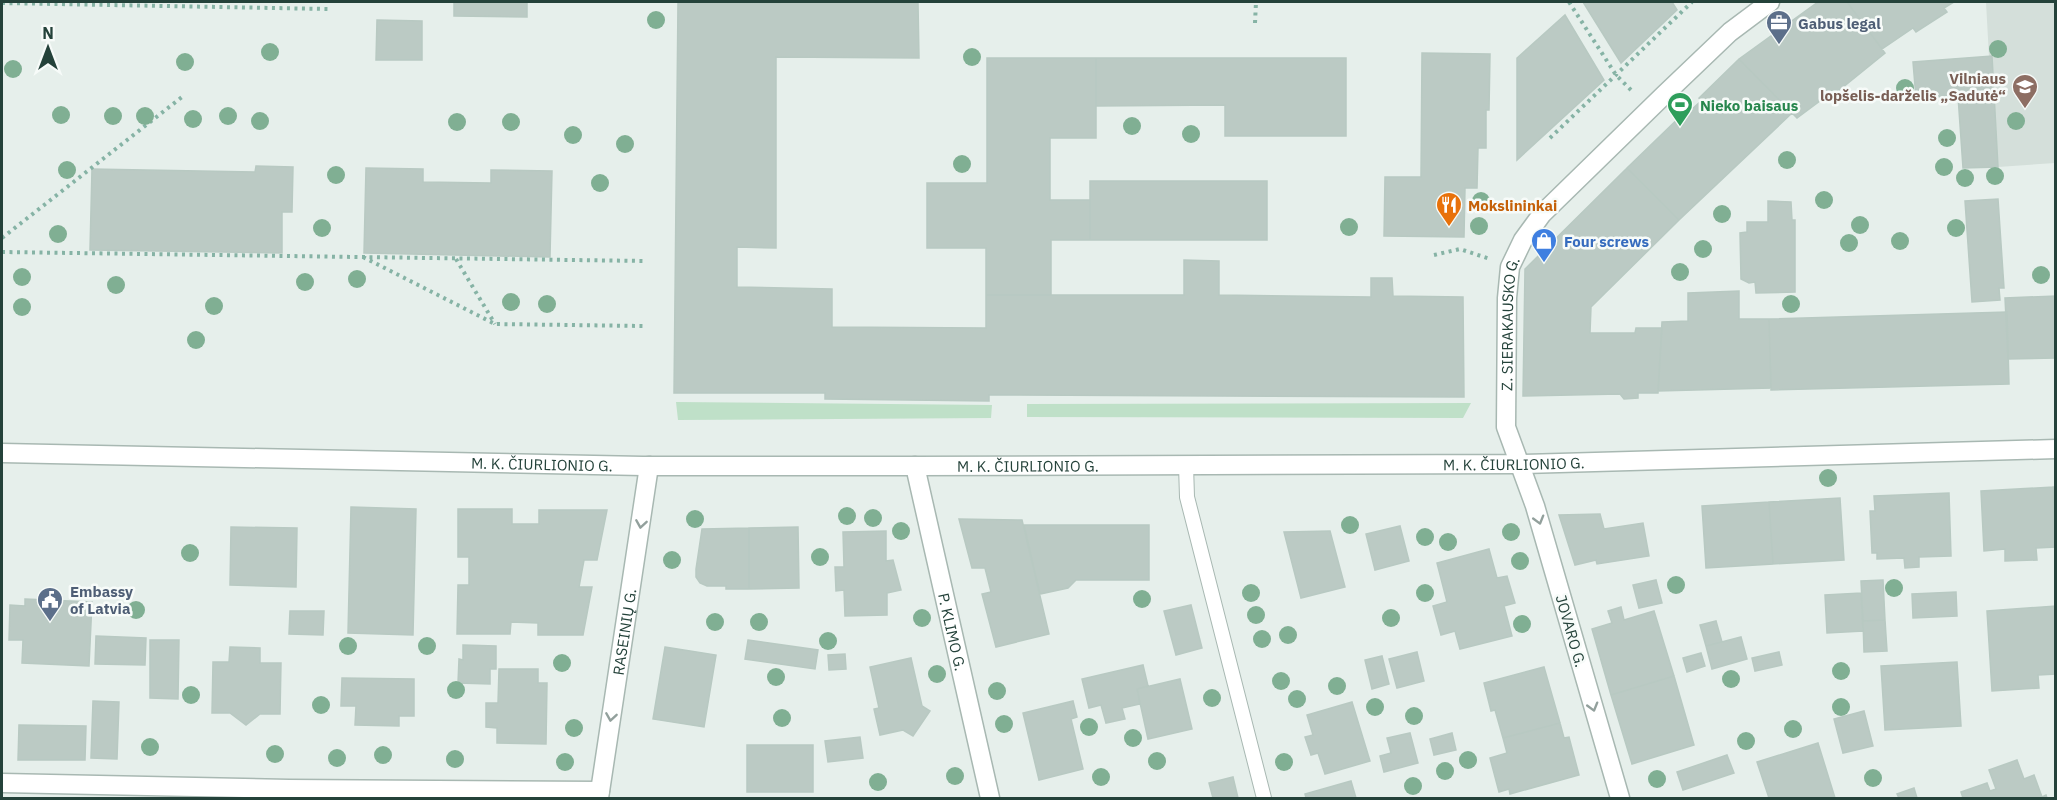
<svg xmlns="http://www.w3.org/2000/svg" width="2057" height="800" font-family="'IBM Plex Sans',sans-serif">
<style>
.built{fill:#d4dfda}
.green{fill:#bfe0c8}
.building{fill:#bbcac4;stroke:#b8c9c2;stroke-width:1.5}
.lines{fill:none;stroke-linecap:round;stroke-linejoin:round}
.service-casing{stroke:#a8b8b2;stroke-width:16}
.minor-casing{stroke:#a8b8b2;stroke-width:21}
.path{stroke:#86b3a5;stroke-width:4;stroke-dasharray:3 4.5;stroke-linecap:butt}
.service{stroke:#fff;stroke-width:14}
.minor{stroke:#fff;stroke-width:18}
.tree{fill:#80af93}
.oneway{stroke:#92a09c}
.labels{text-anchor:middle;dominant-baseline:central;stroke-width:5;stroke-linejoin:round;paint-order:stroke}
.service-label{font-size:15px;font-weight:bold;fill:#4e5e75;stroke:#f7fbf9;text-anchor:start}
.education-label{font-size:15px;font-weight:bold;fill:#785e54;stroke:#f7fbf9;text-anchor:end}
.leisure-label{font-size:15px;font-weight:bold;fill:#27864d;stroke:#f7fbf9;text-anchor:start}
.food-label{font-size:15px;font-weight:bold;fill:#c56008;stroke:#f7fbf9;text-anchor:start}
.shop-label{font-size:15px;font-weight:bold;fill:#366cbe;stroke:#f7fbf9;text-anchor:start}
.street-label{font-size:15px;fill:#24423a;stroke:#f7fbf9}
</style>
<rect width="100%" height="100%" fill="#e6efeb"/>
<path class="built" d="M1986,2H2055V163L1998,167L1992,57H1989Z"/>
<path class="green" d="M676,402L992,405L991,418L678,420Z
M1471,403L1463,418L1027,417V404Z"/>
<path class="building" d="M454,2H527V17L454,16Z
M678,2L780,3L781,2H857L918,3L919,58L776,57V248L737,247V287L832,289V327L986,328V295H1184V260L1219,261V295L1371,297V278H1392L1393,296L1463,297L1464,397L989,395V401L825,399V393H674Z
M1583,2H1672L1677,10L1621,63Z
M1818,2H1847L1885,53L1826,101L1824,98L1797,118L1739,59Z
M1847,2H1954L1944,8L1947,12L1916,32L1913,28L1882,49Z
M1565,15L1604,80L1517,160V58Z
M377,20L422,21V60H376Z
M1422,53L1490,54L1489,110H1486V148H1478L1477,188H1465L1464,237L1384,236L1385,177H1421Z
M1992,56L1998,167L1963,168L1958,96L1916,98L1913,62Z
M987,58H1096V138H1050V200H1090V240H1051V295H986V248H927V183H987Z
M1096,58H1346V136H1225V105L1096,106Z
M1739,59L1792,113L1679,220L1627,168L1689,108L1691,110L1701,101L1699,98Z
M256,166L293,167L292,212H282V253L90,250L92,169L255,172Z
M366,168L423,169V182L491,183V170L552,171L550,257L364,253Z
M1627,168L1679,220L1591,307L1590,333H1635L1636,328H1662L1658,393H1638V398L1624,399L1620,394L1523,396L1525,269Z
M1090,181H1267V240H1090Z
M1998,199L2004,288H1999L2000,300L1972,302L1965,201Z
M1768,201L1791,202L1792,220H1795V292L1756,293L1755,282L1749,283L1741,279L1740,233L1747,232V222H1768Z
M1739,291V319H1769L1771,388L1658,391L1662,322L1688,321V293Z
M2056,296V358L2008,359L2005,298Z
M2007,312L2009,384L1771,390L1769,319Z
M2053,487L2056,547L2036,548L2037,560L2005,561V549L1984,551L1981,491Z
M2053,487H2056V525Z
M1949,493L1951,556L1919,557V567L1905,568L1904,558L1877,559V553H1872L1870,511H1875L1874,496Z
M1840,498L1844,560L1773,564L1769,502Z
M1769,502L1773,564L1706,568L1702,506Z
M351,507L416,509L413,635L348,633Z
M458,509H512V524H539V510H607L597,560H584L579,587H592L583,635H538V623L511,622L510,634H457L458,585H469V557H458Z
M1600,514L1604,529L1643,523L1649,556L1597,564L1596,560L1575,565L1559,515Z
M959,519L1022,520L1049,634L996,647L982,594L991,592L985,568H972Z
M1024,525H1149V580H1076L1068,588L1040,594Z
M1400,526L1409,561L1375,570L1366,534Z
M231,527L297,528L296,587L230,585Z
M798,527L799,588L749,589V528Z
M749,528V589H726V586H707L700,583L696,577V569L702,529Z
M886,531V561L893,560L901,590L887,593V615L845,616L844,590L836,591L835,567H844L843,532Z
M1330,531L1345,587L1301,598L1284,532Z
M1489,549L1497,578L1507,576L1515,603L1504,606L1512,636L1460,649L1455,631L1441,635L1433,606L1447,602L1437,563Z
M1656,580L1662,603L1639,608L1633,585Z
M1883,580L1885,620L1863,621L1861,581Z
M1956,592L1957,616L1913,618L1912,594Z
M1861,593L1863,631L1827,633L1825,595Z
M25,599L92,602L89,666L22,663L23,640H9L10,605L25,606Z
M1191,605L1202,648L1176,655L1164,611Z
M2056,606V674L2038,675L2039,688L1992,691L1987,611Z
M1621,607L1624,620L1654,611L1674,676L1611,695L1592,629L1612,623L1608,611Z
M290,611H324L323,635L289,634Z
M1885,620L1887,651L1864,652L1863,621Z
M1716,621L1722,642L1706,646L1700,625Z
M96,636L146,638L145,665L95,664Z
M1741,637L1747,659L1712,669L1706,646Z
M150,640H179L178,699L150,698Z
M748,640L818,650L815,669L745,659Z
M463,645L496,646V669H490V684L458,683L459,659L463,660Z
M230,647L260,648V663H281L280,714H260L246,725L230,713H212L213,662H229Z
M665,647L716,655L704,727L653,719Z
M1417,652L1424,681L1397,688L1389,659Z
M1779,652L1782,665L1755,671L1752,658Z
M1701,653L1705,666L1687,672L1683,658Z
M845,654L846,669L829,670L828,655Z
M1382,656L1389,684L1372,689L1365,660Z
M911,658L922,706L930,711L913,736L903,730L880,735L874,709L879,708L870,667Z
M1957,662L1961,726L1885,730L1881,666Z
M1143,665L1148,686L1137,689L1140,704L1122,708L1125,719L1106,723L1101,705L1089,708L1082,679Z
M1544,667L1560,723L1503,738L1495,710L1491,711L1484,683Z
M499,669H538V683H547L546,744L497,743V728L486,727V703H498Z
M1674,676L1694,745L1632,764L1611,695Z
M342,678L414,679V716H399V726L355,725L356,706H341Z
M1180,679L1192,729L1148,739L1137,689Z
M93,701L119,702L117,759L91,758Z
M1073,701L1077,717L1071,719L1083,769L1039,780L1023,713Z
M1352,702L1370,761L1325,774L1318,753L1311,755L1305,737L1313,735L1307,715Z
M1864,711L1873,746L1843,753L1834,719Z
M1560,723L1564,738L1569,737L1579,775L1510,794L1509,789L1499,792L1490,758L1507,753L1503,738Z
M19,725L86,726L85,760H18Z
M1410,733L1418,763L1384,772L1380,756L1391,753L1387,738Z
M1452,733L1456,750L1434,755L1430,739Z
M860,737L863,758L828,762L825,741Z
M1818,743L1835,798H1769L1757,762Z
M747,745H813V792H747Z
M1727,755L1734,773L1683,790L1677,772Z
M2017,760L2024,779L2034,775L2042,797L2046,795L2047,798H1963L1961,792L1987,783L1990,791L1996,789L1989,770Z
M1233,777L1238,798H1213L1209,783Z
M1351,781L1356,798H1306L1305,794Z
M1914,788L1917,798H1899L1897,794Z"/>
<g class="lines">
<defs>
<path id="service" d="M1186,465L1187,497L1264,798"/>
<g id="minor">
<path id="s1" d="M2,453L643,466H915L1520,464L2056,449"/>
<path id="s2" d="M915,466L990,798"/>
<path d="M2,783L289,789L600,791"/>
<path id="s3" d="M599,798L649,466"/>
<path id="s4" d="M1620,798L1535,506L1506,427L1507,298L1510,267L1523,240L1542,214L1664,95L1730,32L1770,2"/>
</g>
</defs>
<use href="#service" class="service-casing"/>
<use href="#minor" class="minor-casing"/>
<path class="path" d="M1569,2L1616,75L1634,93
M2,3L328,9
M1255,23L1256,2
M1550,138L1692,2
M2,238L182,97
M2,252L644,261
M1434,255L1460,249L1490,259
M363,257L495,324L644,326
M456,259L495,324"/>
<use href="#service" class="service"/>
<use href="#minor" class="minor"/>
</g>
<g class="tree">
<circle cx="656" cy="20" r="9"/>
<circle cx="1998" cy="49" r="9"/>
<circle cx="270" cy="52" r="9"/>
<circle cx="972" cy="57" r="9"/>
<circle cx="185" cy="62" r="9"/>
<circle cx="13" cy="69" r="9"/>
<circle cx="1905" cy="88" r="9"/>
<circle cx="61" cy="115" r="9"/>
<circle cx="113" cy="116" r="9"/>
<circle cx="145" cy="116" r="9"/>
<circle cx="228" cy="116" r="9"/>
<circle cx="193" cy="119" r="9"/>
<circle cx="260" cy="121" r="9"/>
<circle cx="2016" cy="121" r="9"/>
<circle cx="457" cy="122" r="9"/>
<circle cx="511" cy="122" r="9"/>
<circle cx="1132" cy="126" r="9"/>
<circle cx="1191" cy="134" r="9"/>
<circle cx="573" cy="135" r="9"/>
<circle cx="1947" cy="138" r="9"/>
<circle cx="625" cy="144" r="9"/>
<circle cx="1787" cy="160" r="9"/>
<circle cx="962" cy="164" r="9"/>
<circle cx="1944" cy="167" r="9"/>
<circle cx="67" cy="170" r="9"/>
<circle cx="336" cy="175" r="9"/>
<circle cx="1995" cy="176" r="9"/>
<circle cx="1965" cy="178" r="9"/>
<circle cx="600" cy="183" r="9"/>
<circle cx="1824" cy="200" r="9"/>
<circle cx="1481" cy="201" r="9"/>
<circle cx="1722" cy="214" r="9"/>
<circle cx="1860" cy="225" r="9"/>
<circle cx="1479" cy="226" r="9"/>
<circle cx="1349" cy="227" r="9"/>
<circle cx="322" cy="228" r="9"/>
<circle cx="1956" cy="228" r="9"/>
<circle cx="58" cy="234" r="9"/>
<circle cx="1900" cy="241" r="9"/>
<circle cx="1849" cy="243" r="9"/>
<circle cx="1703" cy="249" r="9"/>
<circle cx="1680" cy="272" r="9"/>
<circle cx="2041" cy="275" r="9"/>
<circle cx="22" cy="277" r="9"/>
<circle cx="357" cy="279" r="9"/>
<circle cx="305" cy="282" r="9"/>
<circle cx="116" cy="285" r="9"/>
<circle cx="511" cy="302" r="9"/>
<circle cx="547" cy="304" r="9"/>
<circle cx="1791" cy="304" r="9"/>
<circle cx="214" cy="306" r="9"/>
<circle cx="22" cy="307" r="9"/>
<circle cx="196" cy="340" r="9"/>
<circle cx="1828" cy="478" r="9"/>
<circle cx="847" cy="516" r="9"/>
<circle cx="873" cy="518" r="9"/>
<circle cx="695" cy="519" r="9"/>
<circle cx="1350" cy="525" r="9"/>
<circle cx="901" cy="531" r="9"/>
<circle cx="1511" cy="532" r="9"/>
<circle cx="1425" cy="537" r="9"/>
<circle cx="1448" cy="542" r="9"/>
<circle cx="190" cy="553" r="9"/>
<circle cx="820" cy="557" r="9"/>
<circle cx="672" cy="560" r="9"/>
<circle cx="1520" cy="561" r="9"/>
<circle cx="1676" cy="585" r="9"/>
<circle cx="1894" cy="588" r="9"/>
<circle cx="1251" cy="593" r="9"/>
<circle cx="1425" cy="593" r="9"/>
<circle cx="1142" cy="599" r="9"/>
<circle cx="136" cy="610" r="9"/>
<circle cx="1256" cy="615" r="9"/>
<circle cx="922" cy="618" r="9"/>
<circle cx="1391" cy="618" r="9"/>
<circle cx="715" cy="622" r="9"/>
<circle cx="759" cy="622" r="9"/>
<circle cx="1522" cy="624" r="9"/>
<circle cx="1288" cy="635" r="9"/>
<circle cx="1262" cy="639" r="9"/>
<circle cx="828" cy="641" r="9"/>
<circle cx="348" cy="646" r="9"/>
<circle cx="427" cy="646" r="9"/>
<circle cx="562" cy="663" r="9"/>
<circle cx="1841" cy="671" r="9"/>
<circle cx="937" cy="674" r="9"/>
<circle cx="776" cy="677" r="9"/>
<circle cx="1731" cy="679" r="9"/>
<circle cx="1281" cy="681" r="9"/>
<circle cx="1337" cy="686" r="9"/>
<circle cx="456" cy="690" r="9"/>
<circle cx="997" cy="691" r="9"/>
<circle cx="191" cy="695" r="9"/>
<circle cx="1212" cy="698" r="9"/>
<circle cx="1297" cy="699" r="9"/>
<circle cx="321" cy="705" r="9"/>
<circle cx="1375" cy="707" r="9"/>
<circle cx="1841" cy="707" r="9"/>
<circle cx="1414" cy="716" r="9"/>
<circle cx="782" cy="718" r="9"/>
<circle cx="1004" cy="724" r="9"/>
<circle cx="1089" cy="727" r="9"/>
<circle cx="574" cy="728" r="9"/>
<circle cx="1793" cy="729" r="9"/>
<circle cx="1133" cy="738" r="9"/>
<circle cx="1746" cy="741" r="9"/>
<circle cx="150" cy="747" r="9"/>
<circle cx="275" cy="754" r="9"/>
<circle cx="383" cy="755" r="9"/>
<circle cx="337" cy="758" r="9"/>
<circle cx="455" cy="759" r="9"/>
<circle cx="1468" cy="760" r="9"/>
<circle cx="1157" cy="761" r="9"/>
<circle cx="565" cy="762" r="9"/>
<circle cx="1284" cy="762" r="9"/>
<circle cx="1445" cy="771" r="9"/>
<circle cx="955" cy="776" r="9"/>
<circle cx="1101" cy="777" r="9"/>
<circle cx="1873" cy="778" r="9"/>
<circle cx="1657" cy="779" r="9"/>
<circle cx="878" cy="782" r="9"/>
<circle cx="1413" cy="786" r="9"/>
</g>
<defs><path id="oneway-chevron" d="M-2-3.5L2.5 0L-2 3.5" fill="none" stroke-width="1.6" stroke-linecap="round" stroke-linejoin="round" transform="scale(1.5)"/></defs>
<g class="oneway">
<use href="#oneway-chevron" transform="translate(1539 520) rotate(74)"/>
<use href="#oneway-chevron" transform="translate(641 524) rotate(99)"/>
<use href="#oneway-chevron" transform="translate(1593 707) rotate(74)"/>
<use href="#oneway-chevron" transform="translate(611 717) rotate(99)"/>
</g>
<defs>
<symbol id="office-pin" viewBox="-11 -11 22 30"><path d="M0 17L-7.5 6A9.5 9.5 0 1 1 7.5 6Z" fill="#5c6f8a" stroke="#f7fbf9"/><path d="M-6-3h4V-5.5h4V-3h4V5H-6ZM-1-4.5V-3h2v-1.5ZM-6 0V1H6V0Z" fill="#fff"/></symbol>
<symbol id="school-pin" viewBox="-11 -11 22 30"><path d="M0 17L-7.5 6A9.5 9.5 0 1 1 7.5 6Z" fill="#8d6e63" stroke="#f7fbf9"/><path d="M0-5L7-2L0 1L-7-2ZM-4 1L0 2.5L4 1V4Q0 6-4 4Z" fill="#fff"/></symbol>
<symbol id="stadium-pin" viewBox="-11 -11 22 30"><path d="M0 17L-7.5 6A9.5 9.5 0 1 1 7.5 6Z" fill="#2e9e5b" stroke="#f7fbf9"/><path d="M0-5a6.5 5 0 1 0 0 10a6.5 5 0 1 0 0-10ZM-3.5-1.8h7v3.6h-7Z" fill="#fff"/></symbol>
<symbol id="restaurant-pin" viewBox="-11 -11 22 30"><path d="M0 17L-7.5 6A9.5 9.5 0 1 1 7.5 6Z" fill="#e8710a" stroke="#f7fbf9"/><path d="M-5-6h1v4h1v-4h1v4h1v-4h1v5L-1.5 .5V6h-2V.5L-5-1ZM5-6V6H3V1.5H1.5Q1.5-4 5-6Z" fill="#fff"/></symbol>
<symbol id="shop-pin" viewBox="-11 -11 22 30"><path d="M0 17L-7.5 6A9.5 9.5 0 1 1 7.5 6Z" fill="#3f7fe0" stroke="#f7fbf9"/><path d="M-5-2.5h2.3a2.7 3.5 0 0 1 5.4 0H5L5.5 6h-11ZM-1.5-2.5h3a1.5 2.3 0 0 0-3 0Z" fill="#fff"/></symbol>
<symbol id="civic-pin" viewBox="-11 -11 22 30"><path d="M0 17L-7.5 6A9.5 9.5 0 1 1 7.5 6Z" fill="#5c6f8a" stroke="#f7fbf9"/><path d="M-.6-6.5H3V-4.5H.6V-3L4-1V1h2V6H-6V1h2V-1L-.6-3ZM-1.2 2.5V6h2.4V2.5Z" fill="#fff"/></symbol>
</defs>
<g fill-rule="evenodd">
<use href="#office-pin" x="1764" y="8" width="30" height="40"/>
<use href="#school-pin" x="2010" y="72" width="30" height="40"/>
<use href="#stadium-pin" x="1665" y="90" width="30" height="40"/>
<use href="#restaurant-pin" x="1434" y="190" width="30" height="40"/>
<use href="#shop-pin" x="1529" y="226" width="30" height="40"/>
<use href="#civic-pin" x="35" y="585" width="30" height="40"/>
</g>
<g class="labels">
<g class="service-label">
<text x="1798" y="23">Gabus legal</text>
<text x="70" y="591">Embassy<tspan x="70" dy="17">of Latvia</tspan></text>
</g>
<g class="education-label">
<text x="2006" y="78">Vilniaus<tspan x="2006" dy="17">lopšelis-darželis „Sadutė“</tspan></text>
</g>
<g class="leisure-label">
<text x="1700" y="105">Nieko baisaus</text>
</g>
<g class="food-label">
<text x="1468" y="205">Mokslininkai</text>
</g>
<g class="shop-label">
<text x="1564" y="241">Four screws</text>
</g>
<g class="street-label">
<text stroke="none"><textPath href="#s4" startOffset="492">Z. SIERAKAUSKO G.</textPath></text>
<text stroke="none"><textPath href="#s1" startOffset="1512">M. K. ČIURLIONIO G.</textPath></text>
<text stroke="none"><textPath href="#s1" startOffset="540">M. K. ČIURLIONIO G.</textPath></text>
<text stroke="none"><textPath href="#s1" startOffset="1026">M. K. ČIURLIONIO G.</textPath></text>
<text transform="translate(1571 631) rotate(74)">JOVARO G.</text>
<text stroke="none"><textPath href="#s3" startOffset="168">RASEINIŲ G.</textPath></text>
<text stroke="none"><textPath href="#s2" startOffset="170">P. KLIMO G.</textPath></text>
</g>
</g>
<rect width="2057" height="800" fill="none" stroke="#24423a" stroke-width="6"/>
<g transform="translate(48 48)" stroke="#f7fbf9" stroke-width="4.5" paint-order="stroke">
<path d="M0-4.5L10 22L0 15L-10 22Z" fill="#24423a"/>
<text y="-9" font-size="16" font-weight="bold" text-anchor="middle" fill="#24423a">N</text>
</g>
</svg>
